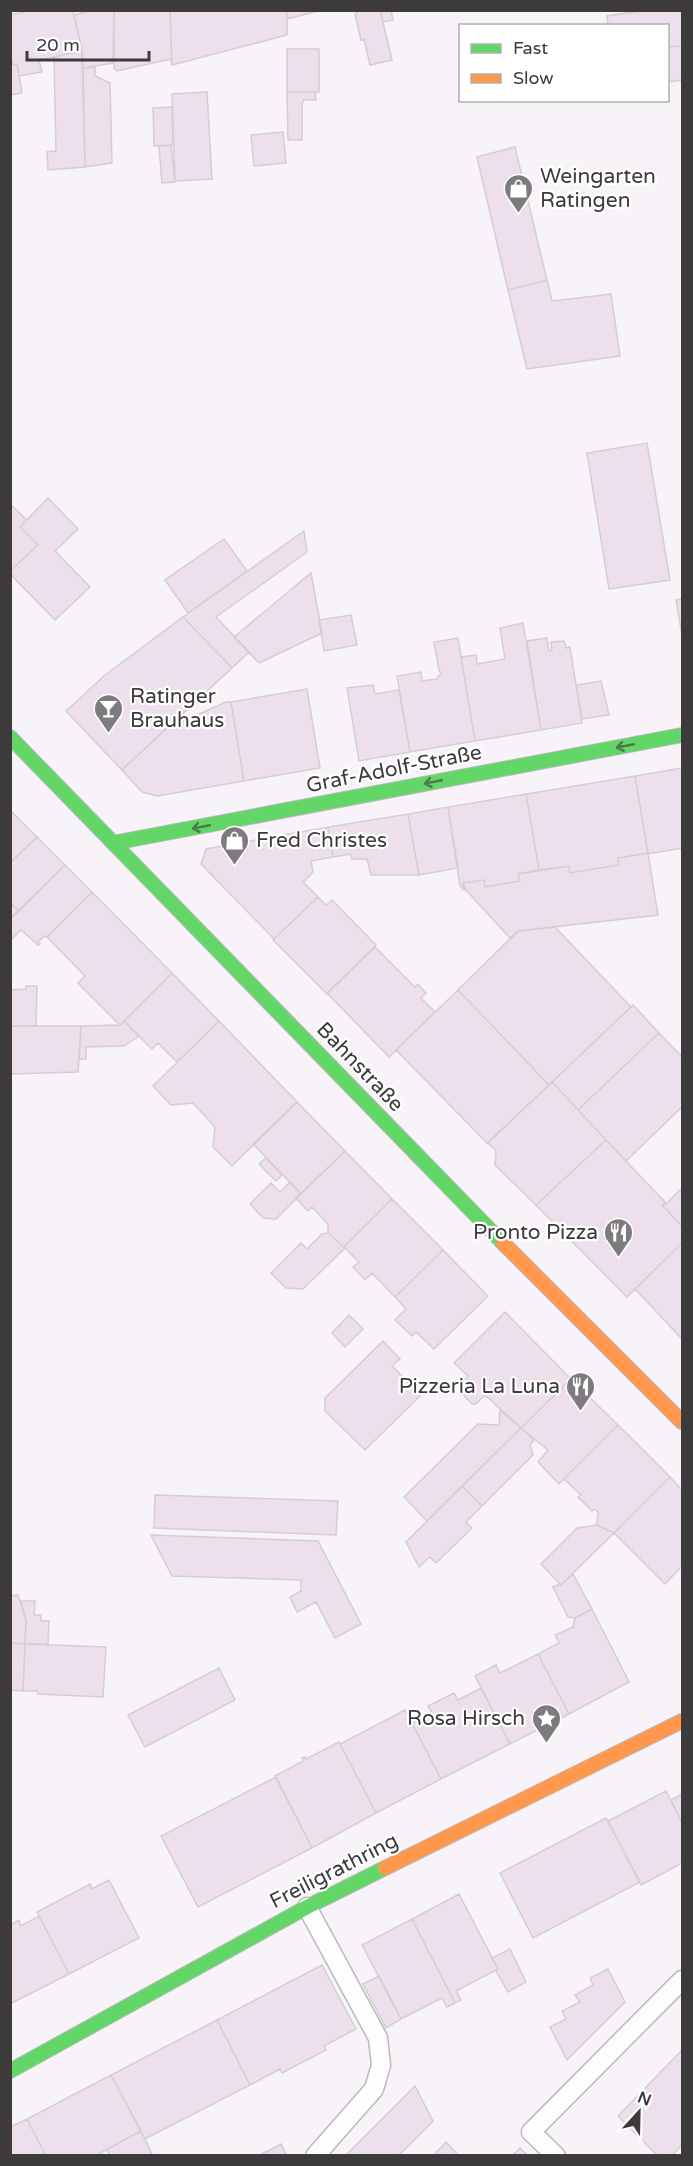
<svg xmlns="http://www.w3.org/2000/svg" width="693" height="2166" font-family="'Varela Round',sans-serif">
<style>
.building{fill:#eedfec;stroke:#d2ced2;stroke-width:1.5}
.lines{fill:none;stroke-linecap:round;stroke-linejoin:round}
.lane-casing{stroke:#bcb9bc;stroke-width:21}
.fast-casing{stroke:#bcb9bc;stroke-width:16}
.slow-casing{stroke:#bcb9bc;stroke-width:16}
.lane{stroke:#fefdfe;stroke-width:18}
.fast{stroke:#63d668;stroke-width:14}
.slow{stroke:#ff974d;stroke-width:14}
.oneway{stroke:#4c784e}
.labels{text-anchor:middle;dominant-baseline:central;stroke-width:4.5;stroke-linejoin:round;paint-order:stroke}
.poi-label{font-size:21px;fill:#3d3a3c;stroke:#fff;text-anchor:start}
.street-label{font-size:21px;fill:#3d3a3c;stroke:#fff}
</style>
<rect width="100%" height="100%" fill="#f8f3f8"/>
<path class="building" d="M33,10H73L82,51L39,60L42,72L19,76L17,64L13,65L10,54V15Z
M93,10H114L113,63L83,68L82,51L74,15Z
M114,10H170L172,65L171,59L117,71L114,68Z
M170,10H287V35L172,65Z
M287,10H322L287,19Z
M360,10H380L392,60L370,65L364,39L361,40L355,14Z
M380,10H391L393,20L383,22Z
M646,10H682V46L668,47V26H608L607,16Z
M682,46V80L668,82V47Z
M287,49H319V92H287Z
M82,51L85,167L48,170L47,152L56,151L54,57Z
M10,54L13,65L17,64L22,93L10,95Z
M95,67V76L110,83L112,163L85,167L83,68Z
M207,92L212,179L175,181L172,94Z
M287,92H315L316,100H304L302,103V140H288Z
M172,107L173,145L154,146L153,108Z
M283,132L286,163L254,166L251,135Z
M171,145L175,182L162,183L159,146Z
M515,147L547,280L508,290L477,157Z
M547,280L552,301L611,294L620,356L527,369L508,290Z
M647,443L670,580L609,589L587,453Z
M48,498L78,529L55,551L90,587L55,620L10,574V571L38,545L20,527Z
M10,504L27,520L20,527L38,545L10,571Z
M304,531L307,552L216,617L249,652L232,668L183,617Z
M224,539L247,571L188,613L165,580Z
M311,573L322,633L259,663L234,637Z
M682,599V635L676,600Z
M351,615L357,645L324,651L319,620Z
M183,617L232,668L122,770L66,711L105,675Z
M523,623L541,730L475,741L461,657L476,655L477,664L505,659L500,628Z
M458,638L475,741L410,752L397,676L421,672L422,681L437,679L441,673L439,670L434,642Z
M547,638L549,651L552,650L551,642L564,641L566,648L570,647L582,723L541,730L527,641Z
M601,681L609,715L582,719L576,685Z
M373,685L375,694L399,690L410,752L359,761L347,688Z
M307,689L320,768L244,781L231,702Z
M226,702H231L244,781L157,796L142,792L122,770L172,723L176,729L184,721Z
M682,768V848L648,854L635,776Z
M635,776L648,853L618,858L619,865L570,873L569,866L539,870L526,794Z
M526,794L539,870L518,874L520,881L485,887L484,880L463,883L466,890H464L460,886L448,807Z
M448,807L458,868L419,875L408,814Z
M10,810L37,837L10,863Z
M408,814L419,875H371L367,859H352L351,854L333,857L328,827Z
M328,827L333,857L311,861L313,872L303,882L318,897L274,939L201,864L206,849Z
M37,837L65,865L19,911L10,903V863Z
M648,853L658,915L518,931L511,939L463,887V883L484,880L485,887L520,881L518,874L569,866L570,873L619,865L618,858Z
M65,865L92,892L47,937L45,936L38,942L40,944L38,945L21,930L10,941V919Z
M92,892L172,973L120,1025L78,983L85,976L47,937Z
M318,897L326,905L332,900L376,945L327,994L273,940Z
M10,903L19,911L10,919Z
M555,927L631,1007L549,1085L458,990L518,931Z
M375,947L415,987L418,984L426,993L421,998L435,1012L389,1057L327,993Z
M172,973L219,1021L177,1062L158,1043L152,1049L124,1021Z
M26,986H37L36,1026H10V990L26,989Z
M458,990L549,1085L487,1143L396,1050Z
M633,1005L659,1033L578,1110L552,1082Z
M124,1021L139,1036L124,1046L86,1047V1059H79L81,1026L120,1025Z
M219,1021L297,1102L232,1166L213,1147L215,1127L193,1103L171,1105L153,1086Z
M10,1026H81L78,1072L10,1074Z
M659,1033L682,1057V1107L626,1161L578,1110Z
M552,1082L606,1140L536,1205L495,1165L496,1151L488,1143Z
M297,1102L345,1151L301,1194L253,1144Z
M606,1140L666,1203L662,1205L682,1226V1243L627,1297L536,1205Z
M345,1151L392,1199L344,1247L328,1233V1224L312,1207L308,1211L296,1198Z
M266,1158L282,1175L276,1181L259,1164Z
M290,1182L301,1194L276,1219L263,1218L250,1204L271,1183L280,1192Z
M682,1188V1226L662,1205L666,1204Z
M392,1199L443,1250L395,1297L372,1273L365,1280L353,1267L359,1262L344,1247Z
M328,1233L345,1248L303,1289L286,1288L271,1273L301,1243L307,1249L322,1234Z
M682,1243V1339L635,1289Z
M443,1250L488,1296L434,1349L416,1332L412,1336L395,1320L406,1309L395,1297Z
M505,1312L571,1379L521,1428L485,1395L476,1404H472L459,1390V1385L468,1376L454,1363Z
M349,1315L363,1329L345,1347L332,1333Z
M383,1341L400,1359L392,1366L421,1395L365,1450L325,1411V1398Z
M571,1379L618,1425L559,1484L538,1462L548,1450L521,1428Z
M500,1410L521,1428L427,1521L404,1497L478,1424L499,1425Z
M618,1425L670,1477L614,1533L597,1525L598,1512L595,1509L592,1511L578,1497L581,1495L564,1479Z
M521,1428L534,1440L530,1445L533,1455L482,1506L462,1486Z
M670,1477L682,1490V1566L665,1584L614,1533Z
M462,1486L482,1506L466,1522L472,1528L436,1563L430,1557L419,1567L406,1542Z
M155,1495L338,1501L336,1535L154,1528Z
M597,1525L614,1533L561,1585L541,1564L577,1528Z
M151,1535L318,1541L361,1624L335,1638L316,1602L297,1612L290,1597L301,1591V1580L172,1576Z
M573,1574L592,1609L575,1618L568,1617L553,1587L560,1584L561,1585Z
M18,1595L26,1620L25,1644L10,1643V1596Z
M21,1601H35L34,1615H41V1621H49L48,1644H25L26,1620Z
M592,1609L629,1682L569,1714L538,1654L559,1643L555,1635L573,1627L575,1618Z
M10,1643L25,1644L23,1691L10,1690Z
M25,1644L106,1647L103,1697L38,1694L37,1691H23Z
M538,1654L569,1714L510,1744L475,1676L496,1665L500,1673Z
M219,1668L235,1700L145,1747L128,1715Z
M481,1688L510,1744L441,1779L412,1723L432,1713L428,1706L454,1693L458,1700Z
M405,1710L441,1779L376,1813L340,1744Z
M339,1742L376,1813L312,1848L275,1776L303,1761L302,1758L305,1757L306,1759Z
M276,1777L312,1848L198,1907L161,1836Z
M666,1791L682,1823V1863L641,1885L608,1821Z
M682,1794V1823L671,1800Z
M606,1818L640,1882L533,1938L500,1873Z
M109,1880L139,1938L69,1974L37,1912L90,1884L92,1889Z
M459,1894L498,1969L456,1991L461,2000L455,2003L412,1919Z
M39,1916L69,1974L10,2004V1925L19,1920L21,1926Z
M412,1919L455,2003L447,2007L442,1998L401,2019L362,1945Z
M510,1949L526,1982L508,1992L496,1971L498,1969L492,1958Z
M322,1965L356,2029L324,2046L326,2050L282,2073L280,2069L250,2085L217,2020Z
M608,1969L625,2002L567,2060L550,2027L566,2019L562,2011L580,2002L575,1995L593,1985L590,1978Z
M379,1976L401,2019L386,2028L363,1984Z
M217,2020L250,2085L145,2139L111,2075Z
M682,2050V2145L672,2156H658L618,2116Z
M111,2075L141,2131L95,2156H46L27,2119Z
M415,2086L433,2121L398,2156H345Z
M27,2119L46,2156H10V2127Z
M141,2131L153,2156H110L107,2149Z
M446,2142L459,2156H433Z
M281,2144L287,2156H258Z
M520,2148L528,2156H512Z"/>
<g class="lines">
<defs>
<path id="lane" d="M307,1907L378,2038L381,2065L374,2089L315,2156
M556,2156L531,2132L682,1980"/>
<path id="fast" d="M10,737L503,1243
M113,843L682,735
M10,2071L307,1907L385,1868"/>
<path id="slow" d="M503,1243L682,1422
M385,1868L682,1721"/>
</defs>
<use href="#lane" class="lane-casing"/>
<use href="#fast" class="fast-casing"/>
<use href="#slow" class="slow-casing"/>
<use href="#lane" class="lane"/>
<use href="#fast" class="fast"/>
<use href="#slow" class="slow"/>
</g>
<defs><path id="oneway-shaft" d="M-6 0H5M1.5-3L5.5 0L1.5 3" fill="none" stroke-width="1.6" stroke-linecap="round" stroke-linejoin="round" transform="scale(1.5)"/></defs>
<g class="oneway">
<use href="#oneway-shaft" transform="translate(625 746) rotate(169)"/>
<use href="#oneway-shaft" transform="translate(433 782) rotate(169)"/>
<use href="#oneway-shaft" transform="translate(201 827) rotate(169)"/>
</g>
<defs>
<symbol id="shop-pin" viewBox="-11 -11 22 30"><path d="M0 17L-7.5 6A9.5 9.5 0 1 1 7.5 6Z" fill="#7e7b7e" stroke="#fff"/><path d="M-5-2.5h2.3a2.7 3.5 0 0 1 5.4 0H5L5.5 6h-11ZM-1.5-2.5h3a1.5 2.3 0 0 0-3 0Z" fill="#fff"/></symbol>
<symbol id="bar-pin" viewBox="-11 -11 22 30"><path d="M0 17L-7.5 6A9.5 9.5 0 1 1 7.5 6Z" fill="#7e7b7e" stroke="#fff"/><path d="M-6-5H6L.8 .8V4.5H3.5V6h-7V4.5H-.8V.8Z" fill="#fff"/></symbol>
<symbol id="restaurant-pin" viewBox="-11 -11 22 30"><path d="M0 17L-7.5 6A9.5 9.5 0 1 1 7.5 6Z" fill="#7e7b7e" stroke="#fff"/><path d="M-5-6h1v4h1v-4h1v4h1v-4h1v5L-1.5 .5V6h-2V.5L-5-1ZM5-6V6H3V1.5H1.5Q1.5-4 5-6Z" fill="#fff"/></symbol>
<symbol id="sight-pin" viewBox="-11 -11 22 30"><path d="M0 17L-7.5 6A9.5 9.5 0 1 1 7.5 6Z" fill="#7e7b7e" stroke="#fff"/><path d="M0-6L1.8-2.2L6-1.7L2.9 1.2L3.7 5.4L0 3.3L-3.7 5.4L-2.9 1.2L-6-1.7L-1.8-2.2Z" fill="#fff"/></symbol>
</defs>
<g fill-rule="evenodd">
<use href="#shop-pin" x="502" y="172" width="33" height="45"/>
<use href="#bar-pin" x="92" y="692" width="33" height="45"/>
<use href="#shop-pin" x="218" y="824" width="33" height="45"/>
<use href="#restaurant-pin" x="602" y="1216" width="33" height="45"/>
<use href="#restaurant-pin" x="564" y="1370" width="33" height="45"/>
<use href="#sight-pin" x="530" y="1702" width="33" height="45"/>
</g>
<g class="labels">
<g class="poi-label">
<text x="540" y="176">Weingarten<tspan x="540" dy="24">Ratingen</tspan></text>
<text x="130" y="696">Ratinger<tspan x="130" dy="24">Brauhaus</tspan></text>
<text x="256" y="840">Fred Christes</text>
<text x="598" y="1232" text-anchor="end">Pronto Pizza</text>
<text x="560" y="1386" text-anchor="end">Pizzeria La Luna</text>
<text x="525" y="1718" text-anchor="end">Rosa Hirsch</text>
</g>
<g class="street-label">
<text transform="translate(394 769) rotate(-11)">Graf-Adolf-Straße</text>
<text transform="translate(360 1067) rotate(46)">Bahnstraße</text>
<text transform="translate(334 1871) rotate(-27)">Freiligrathring</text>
</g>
</g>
<rect width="693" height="2166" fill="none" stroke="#3d3a3c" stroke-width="24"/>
<rect x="459" y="24" width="210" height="78" fill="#ffffff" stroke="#b1b0b1" stroke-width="1.5"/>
<rect x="471" y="44" width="30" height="9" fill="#63d668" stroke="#b1b0b1" stroke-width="1.5"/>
<text x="513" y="54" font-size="18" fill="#3d3a3c">Fast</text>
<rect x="471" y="74" width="30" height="9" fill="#ff974d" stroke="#b1b0b1" stroke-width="1.5"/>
<text x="513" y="84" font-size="18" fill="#3d3a3c">Slow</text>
<g transform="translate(639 2112) rotate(22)" stroke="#ffffff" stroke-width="4.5" paint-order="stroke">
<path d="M0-4.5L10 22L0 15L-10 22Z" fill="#3d3a3c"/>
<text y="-9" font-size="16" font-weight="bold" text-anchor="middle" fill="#3d3a3c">N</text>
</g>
<path d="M27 51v9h122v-9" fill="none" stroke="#3d3a3c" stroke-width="3"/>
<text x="36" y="51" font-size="18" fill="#3d3a3c" stroke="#ffffff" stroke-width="4.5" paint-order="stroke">20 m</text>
</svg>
